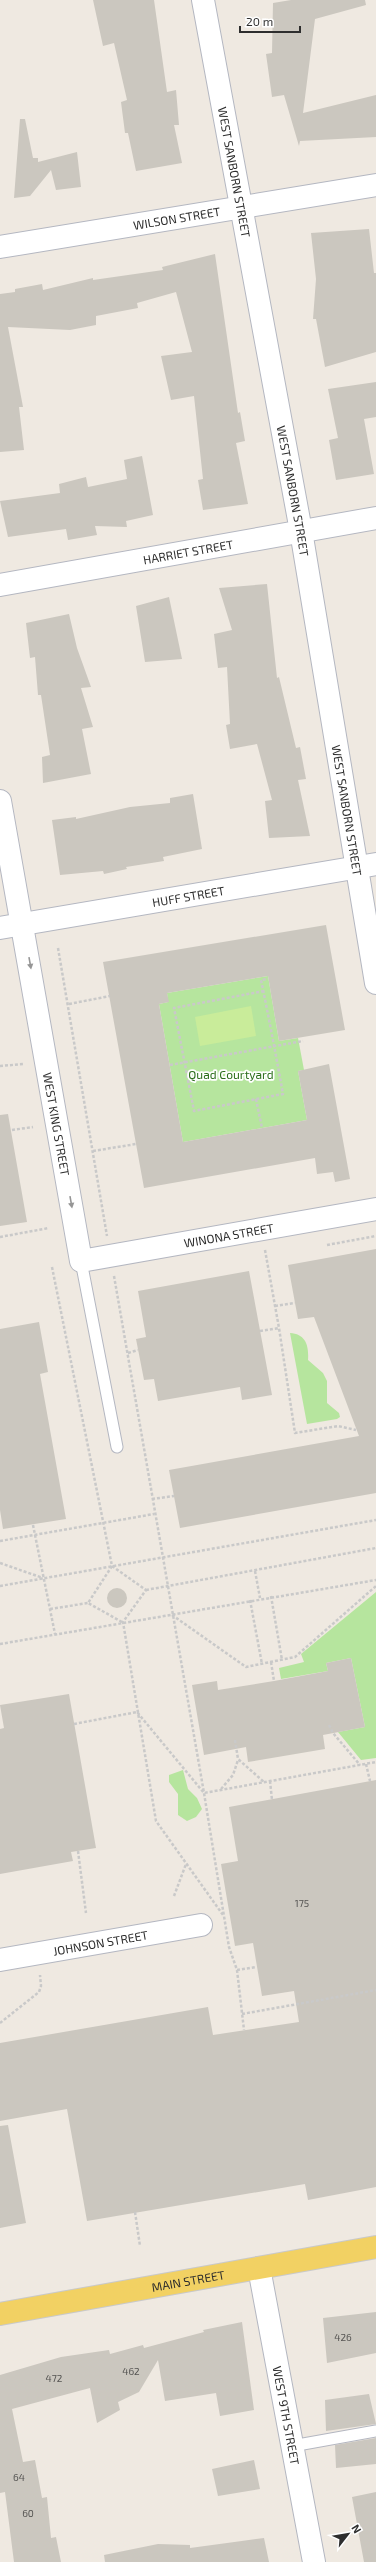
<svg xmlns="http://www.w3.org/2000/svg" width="376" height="2562" font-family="'Exo 2',sans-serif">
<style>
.green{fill:#b6e59e}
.pitch{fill:#c9ec9a}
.building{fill:#cbc7bf}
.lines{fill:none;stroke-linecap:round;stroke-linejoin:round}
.lane-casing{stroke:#b4b7c1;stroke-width:13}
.street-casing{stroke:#b4b7c1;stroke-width:24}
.secondary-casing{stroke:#b4b7c1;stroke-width:24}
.primary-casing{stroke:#c9c9c9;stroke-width:24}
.path{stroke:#c9c9c9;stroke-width:2.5;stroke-dasharray:3 2;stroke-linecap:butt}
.lane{stroke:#fff;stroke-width:11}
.street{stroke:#fff;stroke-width:22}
.secondary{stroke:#fff;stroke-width:22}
.primary{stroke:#f2d163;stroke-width:22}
.oneway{fill:#969696}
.labels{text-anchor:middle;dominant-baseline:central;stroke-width:3.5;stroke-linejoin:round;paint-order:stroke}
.number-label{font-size:10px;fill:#555452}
.street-label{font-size:12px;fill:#2e2e2e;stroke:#fff}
.park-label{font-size:12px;fill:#2c6e1b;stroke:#fff}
</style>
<rect width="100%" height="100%" fill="#efe9e1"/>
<path class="green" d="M268,976L279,1041L298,1038L304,1070L298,1071L307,1120L183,1142L159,1004L168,1002L167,993Z
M290,1333C306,1334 309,1346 308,1360L323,1373L327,1381V1403L339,1413L340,1417L337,1419L307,1424Z
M376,1592V1758L361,1760L338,1732L365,1727L351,1658L326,1663L328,1671L281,1679L279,1668L304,1662L301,1654Z
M183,1770L188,1789L197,1798L202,1809L196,1817L187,1821L178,1815V1794L169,1782V1775Z"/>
<path class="pitch" d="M251,1006L256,1036L200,1046L195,1017Z"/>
<path class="building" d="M93,0H154L167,92L176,90L179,125H174L182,163L136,171L128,133H125L121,102L127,100L114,43L103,46Z
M291,0H365L366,5L315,19L303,113L376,95V137L300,141L299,146L284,95L272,97L266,54L272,53L273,3Z
M20,119H25L33,158H38V162L77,152L81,187L56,190L51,170L30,196L14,198Z
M369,229L374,273H376V352L325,367L316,319H313L316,279L311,233Z
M215,254L238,413L240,412L245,441L236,443L248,504L203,510L198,480L203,479L194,396L171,400L161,356L192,352L176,292L137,303L138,308L96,316V325L70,330L8,327L23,407H19L24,450L0,452V294L15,292V289L42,284L43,290L93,278V280L163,270L162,267Z
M376,382V417L364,419L374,474L336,480L329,440L338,438L328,389Z
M142,456L153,515L126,521L127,527L95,526L97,535L68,540L66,529L8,537L0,501L60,493L59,484L86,477L88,487L127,479L124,460Z
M267,584L277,678L279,677L296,748L300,747L306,779L298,780L310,836L269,838L265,801L272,800L257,744L230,749L226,725L230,724L227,667L218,668L214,634L232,630L219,588Z
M169,597L182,659L145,662L136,606Z
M69,614L77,648L91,687L81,688L93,727L82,729L91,774L43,783L42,757L50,755L41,695H38L35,657L30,658L26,623Z
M193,794L202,849L163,857L164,861L126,867L127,869L104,874L103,871L60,875L52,820L76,817V819L130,807L170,803V798Z
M326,925L345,1030L279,1041L268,976L167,993L169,1002L159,1004L183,1142L307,1120L298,1071L329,1064L350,1179L335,1182L333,1172L317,1174L315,1158L144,1188L103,962Z
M8,1114L27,1222L0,1226V1115Z
M376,1249V1493L180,1528L169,1470L359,1436L314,1317L298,1319L288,1265Z
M249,1271L272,1395L242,1400L240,1387L158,1401L154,1379L144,1380L136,1339L146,1337L138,1291Z
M39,1322L48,1372L40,1374L66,1519L3,1529L0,1510V1329Z
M107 1598a10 10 0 1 1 20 0a10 10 0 1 1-20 0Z
M351,1658L365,1727L323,1735L325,1749L248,1762L246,1747L204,1755L192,1685L217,1681L218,1690L274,1681L328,1671L326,1663Z
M69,1694L96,1848L71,1852L73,1861L0,1874V1729L4,1728L0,1705Z
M376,1780V2187L308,2200L305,2184L87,2221L67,2109L0,2121V2043L208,2007L213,2035L299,2022L294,1991L262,1996L253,1943L235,1946L221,1864L238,1861L229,1807Z
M8,2125L26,2223L0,2228V2126Z
M376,2312V2353L327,2363L323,2318Z
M242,2322L254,2410L220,2416L216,2393L165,2401L158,2360L139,2392L118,2402L120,2410L97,2423L90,2388L12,2409L23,2462L35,2460L42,2498L47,2497L51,2538L56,2537L61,2562H14L5,2492L0,2493V2375L61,2357L109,2350L110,2354L143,2345L144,2348L204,2332L203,2330Z
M369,2394L376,2424L326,2431L325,2400Z
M376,2438V2464L336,2468L335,2445Z
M254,2460L260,2489L218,2496L212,2469Z
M376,2492V2562H364L352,2497Z
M264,2538L269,2562H105L104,2555L158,2544L190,2545V2548Z"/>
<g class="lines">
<defs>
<path id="lane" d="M81,1261L117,1447
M292,2446L376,2431"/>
<g id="street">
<path id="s1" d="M203,0L301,531L376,983"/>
<path id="s2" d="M0,247L376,185"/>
<path id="s3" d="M0,585L376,518"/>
<path id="s4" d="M0,801L81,1261L376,1209"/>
<path id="s5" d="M0,1960L201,1925"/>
<path id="s6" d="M259,2268L314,2562"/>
</g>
<g id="secondary">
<path id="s7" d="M0,928L376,864"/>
</g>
<g id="primary">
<path id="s8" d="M0,2314L376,2247"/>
</g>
</defs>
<use href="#lane" class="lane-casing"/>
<use href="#street" class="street-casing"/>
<use href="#secondary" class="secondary-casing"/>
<use href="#primary" class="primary-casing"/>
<path class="path" d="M58,948L107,1236
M264,991L174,1008L194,1111L283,1094C276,1056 269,1018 261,980L268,979
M69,1004L110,996
M170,1065L303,1041
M0,1066L23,1064
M256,1099L262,1128
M12,1130L33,1127
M93,1151L136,1144
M0,1237L49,1228
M327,1245L376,1236
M265,1250L279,1328
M52,1267L112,1566L146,1590L123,1622L156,1821L223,1915
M114,1276L204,1793L229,1947L237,1970L244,2030
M275,1306L295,1303
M260,1331L279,1328L295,1433L338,1426L356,1430
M128,1353L138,1350
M152,1499L174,1496
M33,1525L55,1634
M0,1541L154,1514
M0,1563L43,1578
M112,1566L88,1603L122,1622
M255,1571L260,1598
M0,1586L376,1520
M146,1590L376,1548
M271,1596L282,1660
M250,1600L262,1664
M50,1609L88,1603
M172,1615L246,1667L295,1657L376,1586
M0,1644L376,1580
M271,1662L274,1681
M74,1724L137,1712L204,1793L376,1762
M329,1725L333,1733L360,1765
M235,1740L238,1759L264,1782
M366,1764L370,1781
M270,1781L272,1800
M221,1789L233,1775L238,1760
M78,1851L86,1913
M174,1896L186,1864
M237,1970L256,1967
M242,2014L376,1990
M0,2023L39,1992L41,1986L40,1975
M135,2212L140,2246"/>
<use href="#lane" class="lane"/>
<use href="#street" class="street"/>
<use href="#secondary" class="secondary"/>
<use href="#primary" class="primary"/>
</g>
<defs><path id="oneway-solid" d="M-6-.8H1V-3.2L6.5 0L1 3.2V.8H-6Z"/></defs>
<g class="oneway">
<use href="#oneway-solid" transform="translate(30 963) rotate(80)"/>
<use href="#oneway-solid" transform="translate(71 1202) rotate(80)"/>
</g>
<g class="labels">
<g class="number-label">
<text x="302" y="1903">175</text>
<text x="343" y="2337">426</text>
<text x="131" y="2371">462</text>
<text x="54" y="2378">472</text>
<text x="19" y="2477">64</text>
<text x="28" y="2513">60</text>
</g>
<g class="street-label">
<text stroke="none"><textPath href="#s1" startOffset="175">WEST SANBORN STREET</textPath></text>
<text stroke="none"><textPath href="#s2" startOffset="179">WILSON STREET</textPath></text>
<text stroke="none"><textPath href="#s1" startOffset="499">WEST SANBORN STREET</textPath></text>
<text stroke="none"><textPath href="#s3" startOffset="191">HARRIET STREET</textPath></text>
<text stroke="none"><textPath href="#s1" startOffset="823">WEST SANBORN STREET</textPath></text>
<text stroke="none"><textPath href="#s7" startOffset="191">HUFF STREET</textPath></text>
<text stroke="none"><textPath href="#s4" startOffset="328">WEST KING STREET</textPath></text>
<text stroke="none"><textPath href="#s4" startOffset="617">WINONA STREET</textPath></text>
<text stroke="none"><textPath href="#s5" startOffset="102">JOHNSON STREET</textPath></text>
<text stroke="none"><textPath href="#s8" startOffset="191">MAIN STREET</textPath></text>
<text stroke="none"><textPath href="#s6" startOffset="150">WEST 9TH STREET</textPath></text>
</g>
<g class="park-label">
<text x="231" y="1074">Quad Courtyard</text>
</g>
</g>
<g transform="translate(348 2534) rotate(59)" stroke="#ffffff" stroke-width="3" paint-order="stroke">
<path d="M0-3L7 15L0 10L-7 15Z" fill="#2e2e2e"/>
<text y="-6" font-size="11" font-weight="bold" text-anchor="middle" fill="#2e2e2e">N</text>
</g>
<path d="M240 26v6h60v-6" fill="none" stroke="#2e2e2e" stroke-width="2"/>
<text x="246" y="26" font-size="12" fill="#2e2e2e" stroke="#ffffff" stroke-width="3" paint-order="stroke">20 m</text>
</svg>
